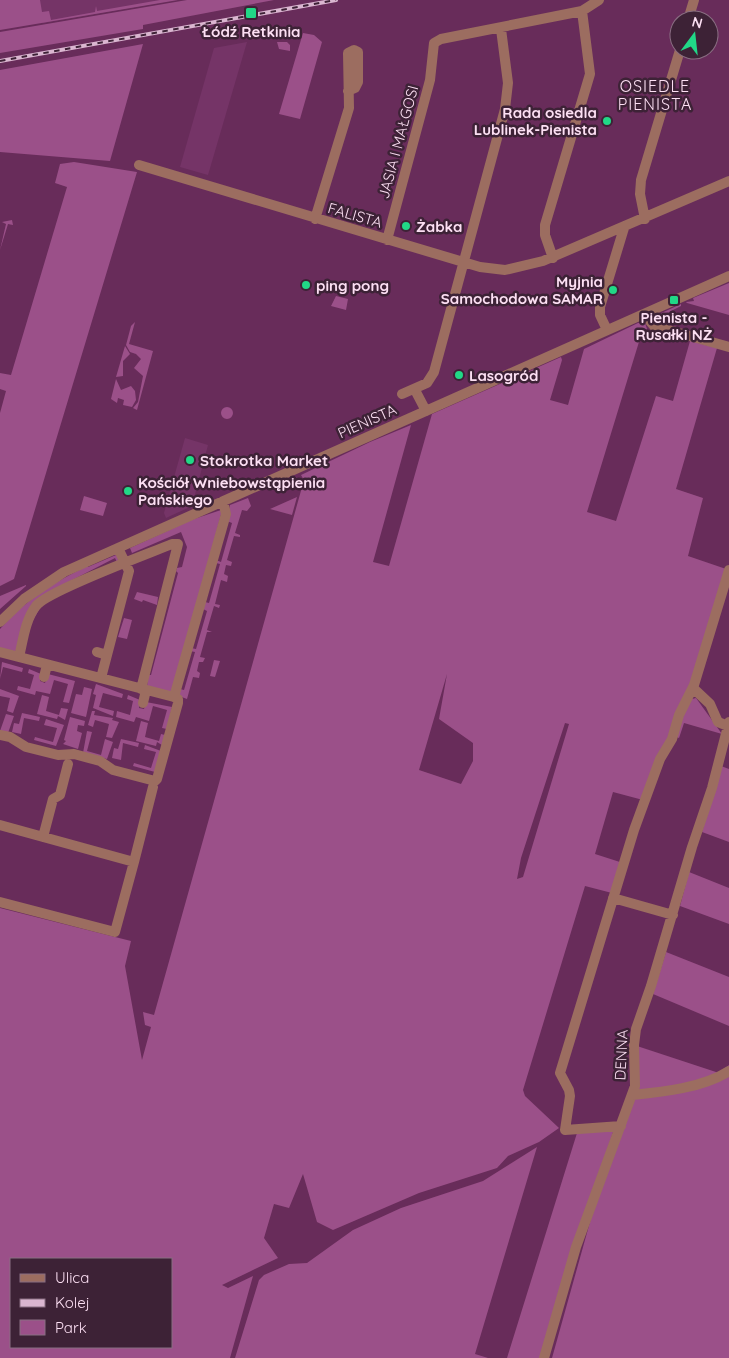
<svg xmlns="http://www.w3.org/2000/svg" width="729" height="1358" font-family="Quicksand,sans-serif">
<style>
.built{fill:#753467}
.green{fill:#9b5089;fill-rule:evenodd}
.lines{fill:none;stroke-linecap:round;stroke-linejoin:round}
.minor{stroke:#9c6d60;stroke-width:10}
.rail-casing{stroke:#dab6d0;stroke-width:4}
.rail{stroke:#3d2236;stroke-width:2;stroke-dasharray:5.5;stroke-linecap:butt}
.poi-dot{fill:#21d887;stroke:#3d2236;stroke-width:2}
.labels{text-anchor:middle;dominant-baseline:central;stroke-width:5;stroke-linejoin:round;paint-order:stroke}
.poi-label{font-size:15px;font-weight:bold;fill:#fcdff3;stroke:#3d2236;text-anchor:start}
.street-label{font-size:15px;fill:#fcdff3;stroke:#3d2236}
.neighbourhood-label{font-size:16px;letter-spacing:1px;fill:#fcdff3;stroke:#3d2236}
</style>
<rect width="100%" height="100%" fill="#682c5a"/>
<path class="built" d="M39,0H175L43,23Z
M247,42L208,175L180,167L214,48Z
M185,438L208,445L192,506L166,518L164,513Z"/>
<path class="green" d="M0,0H40L42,12L49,11L51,20L95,12L96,6L97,11L160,0H178L0,30Z
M187,0H274L143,25V29L0,53V32Z
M303,33L314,35L322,42L300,119L279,114Z
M277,42H287L290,45V51L279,49Z
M143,44L110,161L0,152V70Z
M74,162L137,172L14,579L0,586V413L6,391L0,389V373L11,375L67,187L55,183L60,164Z
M12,220L13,225L8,224L0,250L6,224L2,222Z
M729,283V315L687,303L686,302L694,301L693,298Z
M336,296L348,299L346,310L331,306Z
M681,304V306L669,312L664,325L654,321L655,316Z
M135,322L129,344L153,351L137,410L133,408L138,402L143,376L134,368L141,359L136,354L130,352L126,345L131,326Z
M638,323H645L647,329L642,332L587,512L616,521L656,396L673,401L690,341L717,348L676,489L703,498L688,556L729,570L692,699L696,698L722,734L684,723L679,738L672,735L643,800L613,792L595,854L623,863L612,893L585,886L523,1090L525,1096L559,1128L539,1142L508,1156L497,1168L419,1193L333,1230L317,1222L303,1174L289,1208L274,1204L264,1238L278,1258L222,1285L228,1288L253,1276L230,1358H0V908L131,941L125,966L142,1060L151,1027L145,1025L143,1012L154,1015L304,480L301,475L370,442L411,425L373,562L389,566L432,414L561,357L562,360L550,400L568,405L584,349ZM447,674L439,719L473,743V761L461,784L419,770ZM565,723L569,724L523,877L517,879L521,858ZM11,1259H171V1347H11Z
M125,346L130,354L123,361V376L116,377Z
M116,379L121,390L131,386L135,391L136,400L132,407L123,405L124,400L118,398L117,403L111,399Z
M221 413a6 6 0 1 1 12 0a6 6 0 1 1-12 0Z
M84,496L107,503L103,516L80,510Z
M297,497L292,515L270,509Z
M248,498L251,506L247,511L242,510L235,533L240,535V537L234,536L227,560L232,562L231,566L226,565L224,574L228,576L227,582L221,580L215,604L220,605L219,608L214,606L207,630L212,632H207L200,657L205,658L203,662H199L197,671L200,673L199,678L193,677L187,699L179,696L180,689L184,690L195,652L190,651L191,648L196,649L207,611L203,609L205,602L209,603L220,564L216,563V560L221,562L232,523L227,521L230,505Z
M221,510L222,511L173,693L147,687L148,675H151L178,573L176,571L177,568L182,567L187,547L181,532L132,553L130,548L191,520Z
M116,555L119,557L118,564L115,558L49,592L15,652L0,649V629C24,601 54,582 87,566L88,567Z
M26,585V586L0,609V596Z
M137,592L158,597L157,605L143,600L142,602L134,599Z
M124,618L132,620L127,639L118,637Z
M214,660L220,661L215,677L210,676Z
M2,662L23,668L22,672L3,667L0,679Z
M29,669L41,674L40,681L45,683L48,674L75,681L69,703L63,702L68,684L54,680L50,694L36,691L35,695L17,690L18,686L30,689L34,675L28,673Z
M96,684L123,694L122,698L103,693L99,707L114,711L113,716L93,708L96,695L93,694Z
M84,687L92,689L86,717L71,713L76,694L82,695Z
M0,689L19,696L13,713L7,711L10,698L0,696Z
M42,695L49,697L46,711L59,715L61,708L68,709L65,720L58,716L57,719L37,714Z
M128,695L140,700L139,708L144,709L146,702L172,707L167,729L162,728L167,710L153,706L149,721L136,717L134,722L116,717L117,711L130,715L133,701L127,699Z
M92,711H95L94,715L113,718L112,720L119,722L112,738L106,737L109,724L95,720L93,727L88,725Z
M22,713L40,717L39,721L24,718L21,734L12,732L14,723L19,724Z
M6,714L14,716L8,733L0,731Z
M70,717L85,721L84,726L78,725L77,731L82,733L78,749L63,744L66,741L64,740Z
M46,719L64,725L56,746L34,740L35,737L53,742L57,728L44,725Z
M141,721L148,723L145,737L159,741L161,734L165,735L162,745L157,742L156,746L136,741Z
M87,731L92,732L87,751L101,755L105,739L113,742L107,759L83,753Z
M121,739L139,743L138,747L123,743L121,760L112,758L114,748L118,749Z
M145,745L161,751L155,772L133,766L134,763L151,768L156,752L144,749Z
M721,766L729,769V842L702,832Z
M689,872L729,888V924L680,906Z
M666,952L729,977V1026L653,994Z
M637,1046L719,1073L729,1065V1358H552L597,1197L638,1086Z
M614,1129L540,1358H507L577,1133Z
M537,1147L475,1354L488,1358H235L259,1280L264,1275L289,1264L307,1263L353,1230L401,1208L483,1181Z"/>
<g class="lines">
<path class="minor" d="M688,20L694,0
M139,165L480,267L505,270L543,261L729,181
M315,219L349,108L348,53L354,50L358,52V82L355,88L348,91
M645,219L640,194L641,180L680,50
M387,240L430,80L434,43L441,39L582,11L599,0
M553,258L545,235V225L590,74L582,11
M644,314L654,326L729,347
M607,330L600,315V307L624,228
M415,390L426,411
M402,394L427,383L434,372L505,109L508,83L501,29
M0,622L24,599L64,572L729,276
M0,652L174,697
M97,652L107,655
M19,657C23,641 25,620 36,606C47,591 148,554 172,544H178L141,689
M44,677L47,665
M101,678L129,571L118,548
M693,688L710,704L718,722L728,726
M143,703L146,690
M0,735L10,737L26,747L58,755L74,754L100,761L113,770L155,781L157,779L178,703V699L174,697L226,514L223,501
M0,825L134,862L153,787
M43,837L53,799L60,795L68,764
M613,898L673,915
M0,902L115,932L134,862
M632,1095C662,1092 703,1088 729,1071
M621,1126L565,1130L570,1096L569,1090L560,1073L634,830L660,759L672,739L679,715L694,685L729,570
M544,1358L576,1247L635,1086L634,1045L636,1029L651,986L692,847L712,788L729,722"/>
<defs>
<path id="rail" d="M0,61L336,0"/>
</defs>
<use href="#rail" class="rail-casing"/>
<use href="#rail" class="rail"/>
</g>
<g class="poi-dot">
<rect x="245" y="7" width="12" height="12" rx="2.5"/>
<circle cx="607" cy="121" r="5"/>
<circle cx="406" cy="226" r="5"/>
<circle cx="306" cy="285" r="5"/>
<circle cx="613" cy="290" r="5"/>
<rect x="669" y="295" width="10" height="10" rx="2.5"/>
<circle cx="459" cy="375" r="5"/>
<circle cx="190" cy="460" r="5"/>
<circle cx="128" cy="491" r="5"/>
</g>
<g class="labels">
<g class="poi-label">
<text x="251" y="31" text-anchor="middle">Łódź Retkinia</text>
<text x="597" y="112" text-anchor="end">Rada osiedla<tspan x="597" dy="17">Lublinek-Pienista</tspan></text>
<text x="416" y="226">Żabka</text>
<text x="603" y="281" text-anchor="end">Myjnia<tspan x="603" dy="17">Samochodowa SAMAR</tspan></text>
<text x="316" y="285">ping pong</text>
<text x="674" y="317" text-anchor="middle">Pienista -<tspan x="674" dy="17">Rusałki NŻ</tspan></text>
<text x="469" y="375">Lasogród</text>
<text x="200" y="460">Stokrotka Market</text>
<text x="138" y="482">Kościół Wniebowstąpienia<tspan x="138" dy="17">Pańskiego</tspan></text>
</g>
<g class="street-label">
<text transform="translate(398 142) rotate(-75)">JASIA I MAŁGOSI</text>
<text transform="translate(355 215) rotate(16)">FALISTA</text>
<text transform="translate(367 421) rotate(-24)">PIENISTA</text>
<text transform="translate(621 1055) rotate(-87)">DENNA</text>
</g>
<g class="neighbourhood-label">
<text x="655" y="86">OSIEDLE<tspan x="655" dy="18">PIENISTA</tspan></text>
</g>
</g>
<rect x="10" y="1258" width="162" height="90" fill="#3d2236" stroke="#896e82"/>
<rect x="20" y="1274" width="25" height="8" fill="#9c6d60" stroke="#896e82"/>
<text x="55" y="1283" font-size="15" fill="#fcdff3">Ulica</text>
<rect x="20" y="1299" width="25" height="8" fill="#dab6d0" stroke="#896e82"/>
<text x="55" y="1308" font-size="15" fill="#fcdff3">Kolej</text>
<rect x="20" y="1320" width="25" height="15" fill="#9b5089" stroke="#896e82"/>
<text x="55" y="1333" font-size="15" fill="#fcdff3">Park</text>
<g transform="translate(694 35) rotate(15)"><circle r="24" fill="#3d2236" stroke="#896e82"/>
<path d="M0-4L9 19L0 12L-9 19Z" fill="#21d887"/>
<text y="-8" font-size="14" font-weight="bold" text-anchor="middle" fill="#fcdff3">N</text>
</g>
</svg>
